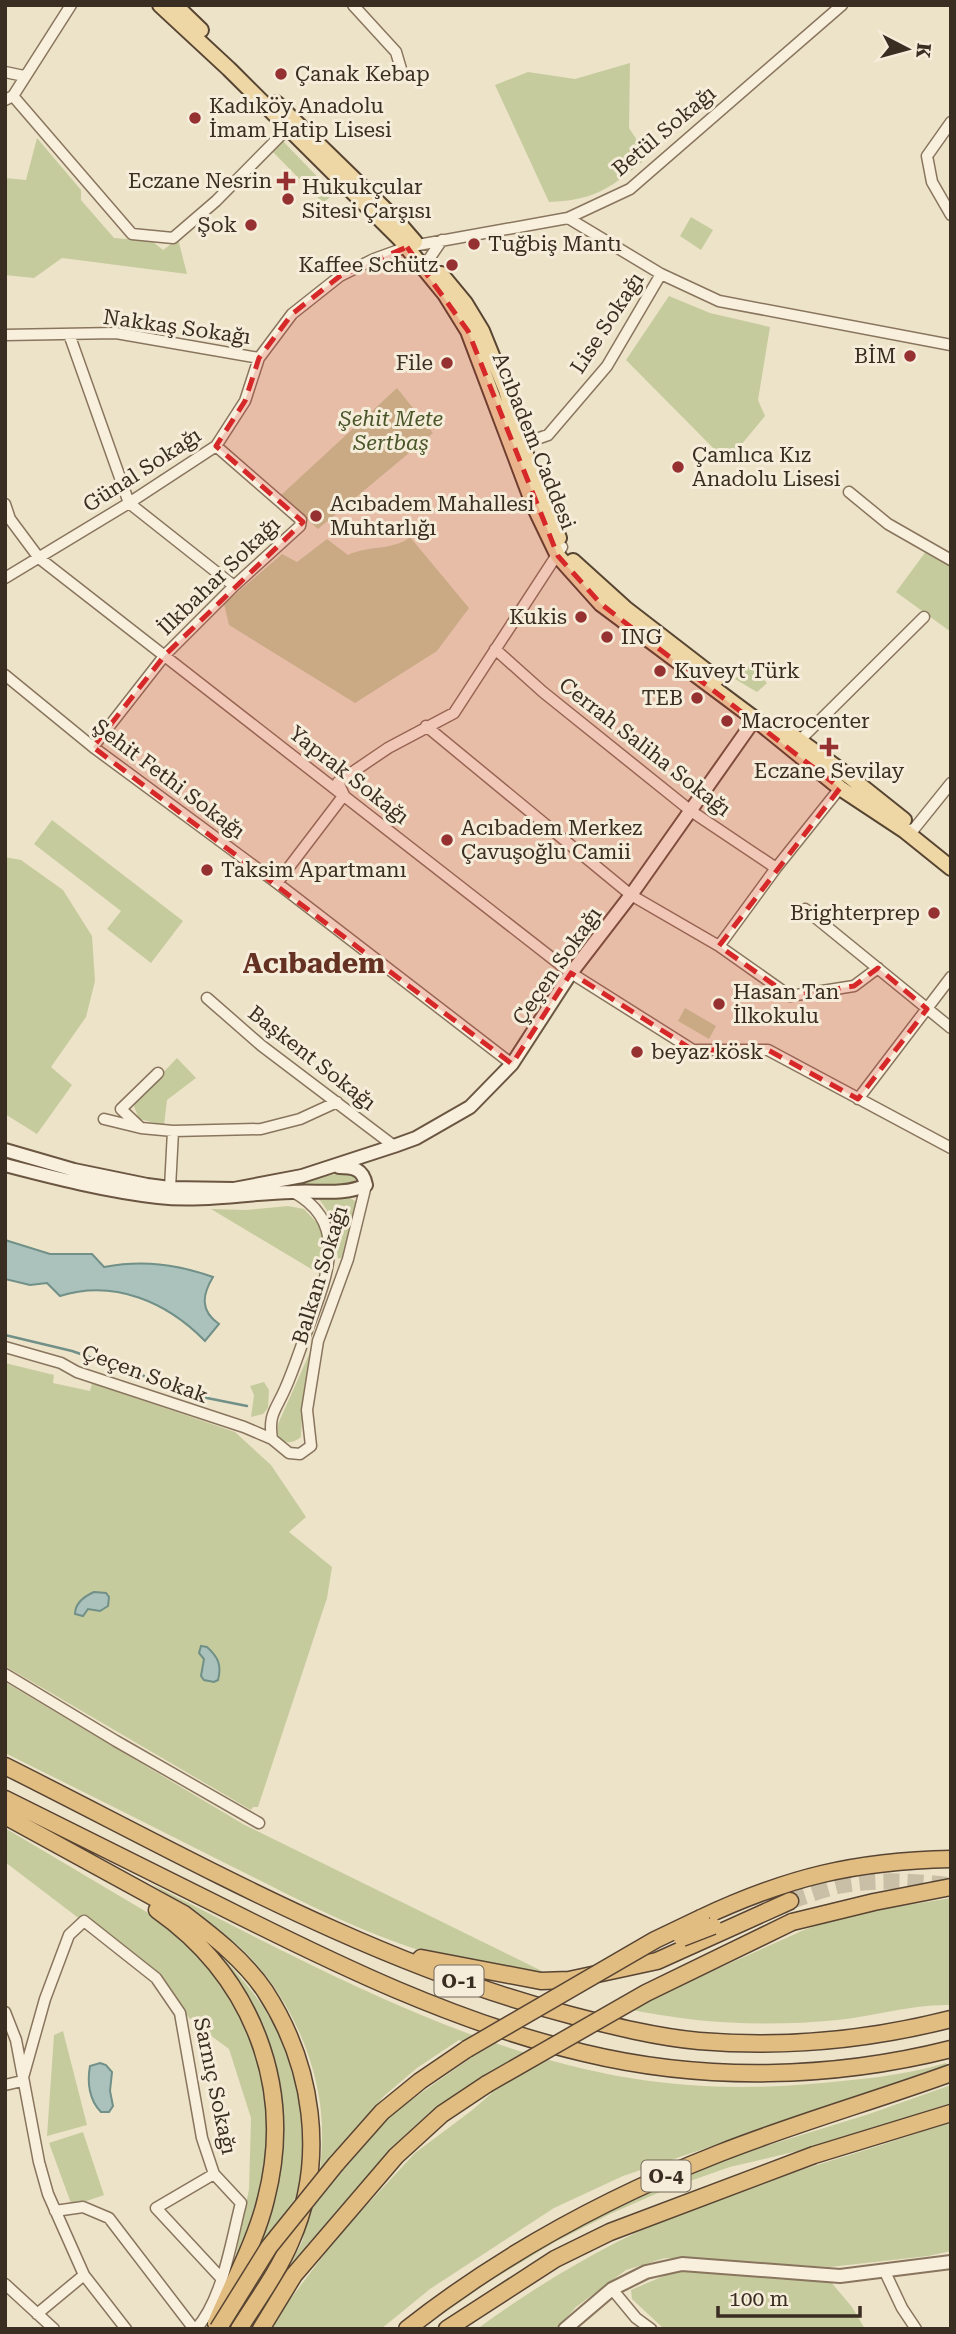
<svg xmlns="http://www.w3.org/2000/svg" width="956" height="2334" font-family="'Roboto Serif',serif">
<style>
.green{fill:#c6cb9d}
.water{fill:#aac2bb;stroke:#709088;stroke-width:2}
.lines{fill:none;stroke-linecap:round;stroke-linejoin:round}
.stream{stroke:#709088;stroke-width:2.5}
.trunk-tunnel{stroke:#c9bfa7;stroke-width:16;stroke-dasharray:16 8;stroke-linecap:butt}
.minor-casing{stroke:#89755e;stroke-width:13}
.tertiary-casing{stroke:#89755e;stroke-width:16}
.secondary-casing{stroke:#6b5641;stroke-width:16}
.primary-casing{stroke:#574432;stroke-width:18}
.trunk-casing{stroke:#574432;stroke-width:19}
.minor{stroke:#f8f0dd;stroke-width:10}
.tertiary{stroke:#f8f0dd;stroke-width:12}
.secondary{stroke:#f8f0dd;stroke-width:12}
.primary{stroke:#eed7a4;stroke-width:14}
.trunk{stroke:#e2bd82;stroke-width:16}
.trunk-bridge-casing{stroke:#574432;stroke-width:19;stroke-linecap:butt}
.trunk-bridge{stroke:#e2bd82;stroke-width:16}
.marked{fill:#d62828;fill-opacity:0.2;stroke:#d62828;stroke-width:5;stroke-dasharray:14 9;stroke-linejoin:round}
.poi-dot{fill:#963131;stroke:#f5edd9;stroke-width:2.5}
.labels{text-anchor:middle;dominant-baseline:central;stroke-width:6;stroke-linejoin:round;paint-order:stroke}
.shield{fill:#f5edd9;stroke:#726758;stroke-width:2}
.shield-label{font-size:19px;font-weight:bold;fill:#3a2d21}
.poi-label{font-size:21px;fill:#3a2d21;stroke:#f5edd9;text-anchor:start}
.street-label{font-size:21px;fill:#3a2d21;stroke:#f5edd9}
.park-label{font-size:21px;font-style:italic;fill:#4a5629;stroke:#f5edd9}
.district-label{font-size:28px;font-weight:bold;fill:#653122;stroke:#f5edd9}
</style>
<rect width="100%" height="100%" fill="#ede3c9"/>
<path class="green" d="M630,63L629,128L648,157C611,187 598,200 549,202L495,85L528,72L575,79Z
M279,137L334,194L323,203L269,148Z
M37,138L81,190V200L114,238L152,241L163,250L178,239L187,274L62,258L34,278L5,275V178L26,180Z
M691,217L713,230L701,250L680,236Z
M669,296L710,313L770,327L758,400L765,416L727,462L626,360Z
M397,388L433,433L318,529L281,495Z
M410,537L469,608L437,651L355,703L229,625L224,604L282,554L297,562L327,539L348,555C368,545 393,551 410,537Z
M927,550L951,567V632L896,592Z
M749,666L767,683L757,692L735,679Z
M52,820L183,921L151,963L107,929L121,911L34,844Z
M5,857L21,860L63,890L92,936L95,981L86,1017L51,1067L72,1085L37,1134L5,1114Z
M685,1008L716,1026L709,1039L678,1021Z
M177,1058L196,1078L167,1100L164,1125L139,1119L133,1104Z
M347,1172L354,1174L356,1186L256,1190Z
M330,1196L350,1198L360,1204L345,1256L338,1259C335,1231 336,1219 317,1197Z
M288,1206L304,1209L321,1227L323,1276L211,1209L247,1210Z
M311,1350L303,1398L301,1437C288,1448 274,1441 278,1424Z
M5,1363L54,1375L53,1383L90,1391L92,1383L235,1432L271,1465L306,1517L289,1532L332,1567L327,1598L258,1807H253L251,1810L5,1666Z
M264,1382L269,1390L268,1408L263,1414L251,1417L254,1395L250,1386Z
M5,1682L243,1824L546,1973C425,1969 329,1915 223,1862C151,1826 78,1789 5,1753Z
M5,1828L155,1917L208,1963L247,2026L268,2086L265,2194L233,2270L249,2189L251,2118L229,2049L194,2023L140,1965L5,1862Z
M150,1883C298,1959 465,2051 630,2078C690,2088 750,2089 810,2084C856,2080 902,2076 946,2063L948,2067L623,2176L554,2208L430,2289L381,2329H272L288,2302L339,2235L415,2153L471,2111L492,2093L481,2077L428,2114L394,2145L290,2265L302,2242L310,2211L349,2163L393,2113L472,2057L465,2042L459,2040L417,2068L384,2096L320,2171C322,2151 323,2131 321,2112C315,2050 281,1982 234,1942C208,1919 178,1902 150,1883Z
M951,1898V2005C913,2004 876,2016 838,2020C767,2027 698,2024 628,2009L804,1930L834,1919L901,1904L902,1906Z
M208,1944C268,1999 303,2059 302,2142C302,2159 302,2180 296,2196C291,2210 265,2239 255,2252L271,2202L270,2053C258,2011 236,1977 208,1944Z
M63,2031L87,2125L47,2136L54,2035Z
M951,2085V2103L806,2149L730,2167L667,2189L610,2214L553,2243L487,2283L421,2329H415L457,2298L607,2208L727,2158L869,2114Z
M951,2121V2251L928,2256L830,2267L665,2258L626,2270L576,2307L556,2329H477C545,2279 620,2236 699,2205C782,2173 868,2152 951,2121Z
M83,2132L104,2195L72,2206L49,2143Z
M680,2269L830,2281L852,2307L865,2329H664L632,2299L631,2290Z"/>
<path class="water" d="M5,1240L50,1254H92L104,1267C143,1260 176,1264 213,1277C202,1295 200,1311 219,1324L205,1341C167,1302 114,1279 60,1296L47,1283L30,1285L5,1279Z
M94,1592L106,1593L109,1597L108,1606L100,1611L88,1609L83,1616L75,1614C75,1603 85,1596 94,1592Z
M201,1646L207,1647C218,1657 222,1665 218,1680L214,1682L204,1680L201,1676L204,1659L199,1653Z
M100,2063L106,2065L112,2072L110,2091L113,2106L109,2112H101C89,2100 87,2082 90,2066Z"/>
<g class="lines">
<path class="stream" d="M5,1335L72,1351L207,1398L247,1406"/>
<path class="trunk-tunnel" d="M790,1901C806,1896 822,1890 838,1886C874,1879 912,1881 948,1885"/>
<defs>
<path id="minor" d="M353,5L396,52L401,69
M5,72L24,76
M13,96L132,234L173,238L216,201L288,128
M5,100L13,96L71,5
M951,122L927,156L932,182L951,215
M568,218L661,274L719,301L951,345
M429,259L442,240
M69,334L129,503L234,586
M5,335L116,333L259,358
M522,444L548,435L607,366L661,274
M849,492L888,524L951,560
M5,504L10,519L39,558L571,973L693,1050H768L951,1148
M5,578L129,503L216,446L245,401L259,358L292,314L340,276L374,259L407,247L568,218L630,189L842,5
M495,649L543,692L691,811L776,868
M5,675L93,747L277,883L512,1064
M426,726L631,895L719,946L790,996L854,986L878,968
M799,741L924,617
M93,747L165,655L234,586L300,526L301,520L216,446
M905,831L914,829L951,783
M277,883L344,795L338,782L388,748L454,713L562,547
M805,909L951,1028
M719,946L776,868L840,788
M207,998L262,1046L394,1146
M858,1099L951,977
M104,1119L141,1128L173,1131
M141,1128L121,1109L158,1073
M170,1188L173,1131L261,1129L300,1119L337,1102
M5,1347L61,1363L77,1372L244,1427L272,1439L289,1453L300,1454L311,1446L307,1410L318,1341L348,1259L366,1185
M272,1439C268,1414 276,1410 285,1389C294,1369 300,1349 308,1328C325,1280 352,1223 293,1192
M5,1674L116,1741L259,1823
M5,2012L16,2040L39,2162L48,2194L84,2275L126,2329
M22,2081L45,1999L69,1935L84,1921L156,1978L180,2013L202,2138L214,2174L241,2203C231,2241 223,2299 196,2329
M5,2085L22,2081
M214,2174L156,2208L221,2278
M55,2211L83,2207L109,2218L194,2329
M885,2272L902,2308L916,2329
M5,2284L54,2329
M612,2289L636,2318L651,2329
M37,2314L84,2275"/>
<path id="tertiary" d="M565,2329L612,2289L646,2272L682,2264L840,2276L951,2262"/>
<path id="secondary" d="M5,1150L74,1170L147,1185L170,1188L234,1189L302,1176L394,1146L416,1138L470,1107L512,1064L571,973L631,895L755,719
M5,1165C55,1178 106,1191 158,1197C202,1202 248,1193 292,1192C317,1190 344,1196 366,1185
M339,1167C354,1167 363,1169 366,1185"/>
<path id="primary" d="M160,5L229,69L400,239L445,294L468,331L534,506L558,556L601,604L755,719L840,788L905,831L951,868
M175,5L201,30
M276,103L396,220L415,242
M441,274L465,303L482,331L506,390L522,444L559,538
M573,561L625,608L717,679
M778,725L850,777L904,820"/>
<path id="trunk" d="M5,1766C189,1858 370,1963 570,2015C612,2026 656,2037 699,2041C784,2048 869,2040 951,2019
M5,1799C76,1835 147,1870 218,1905C335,1964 456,2023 584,2053C704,2082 832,2079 951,2049
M5,1816L184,1914C213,1936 245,1961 265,1991C313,2065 327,2159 291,2241C278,2272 257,2300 239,2329
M157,1910C252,1977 295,2086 266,2199C257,2238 232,2285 216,2323
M701,1918C788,1877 855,1861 951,1859
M792,1922L874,1902L951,1887
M421,1958L541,1981L569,1980L657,1961L790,1901
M336,2164L382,2112L420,2081L467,2049
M261,2329L294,2275L396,2156L442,2114L487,2084
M407,2329C502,2254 608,2197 720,2153C796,2123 874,2101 951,2073
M447,2329L555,2259L610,2232L814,2155L951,2113"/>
</defs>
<use href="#minor" class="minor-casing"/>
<use href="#tertiary" class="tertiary-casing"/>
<use href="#secondary" class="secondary-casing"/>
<use href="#primary" class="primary-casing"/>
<use href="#trunk" class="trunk-casing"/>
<use href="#minor" class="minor"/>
<use href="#tertiary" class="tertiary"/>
<use href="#secondary" class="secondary"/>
<use href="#primary" class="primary"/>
<use href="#trunk" class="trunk"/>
<defs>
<path id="trunk-bridge" d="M682,1938L713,1926
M467,2049L655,1940L701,1918
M487,2084L646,1993L792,1922
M218,2329L269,2247L336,2164"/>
</defs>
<use href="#trunk-bridge" class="trunk-bridge-casing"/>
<use href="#trunk-bridge" class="trunk-bridge"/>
</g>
<path class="marked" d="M407,247L468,331L558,556L601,604L840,788L719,946L790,996L854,986L878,968L927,1009L858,1099L768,1050H693L571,973L512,1064L93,747L165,655L303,522L216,446L245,401L259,358L292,314L340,276Z"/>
<g class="poi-dot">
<circle cx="281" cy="74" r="7"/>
<circle cx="195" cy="118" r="7"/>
<path d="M282.5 170.5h7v7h7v7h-7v7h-7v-7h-7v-7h7z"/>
<circle cx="288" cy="199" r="7"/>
<circle cx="251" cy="225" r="7"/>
<circle cx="474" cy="244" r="7"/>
<circle cx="452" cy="265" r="7"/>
<circle cx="910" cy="356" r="7"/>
<circle cx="447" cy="363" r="7"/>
<circle cx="678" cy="467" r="7"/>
<circle cx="316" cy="516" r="7"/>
<circle cx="581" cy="617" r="7"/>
<circle cx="607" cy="637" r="7"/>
<circle cx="660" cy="671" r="7"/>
<circle cx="697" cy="698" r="7"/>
<circle cx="727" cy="721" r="7"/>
<path d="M825.5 736.5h7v7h7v7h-7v7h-7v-7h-7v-7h7z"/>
<circle cx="447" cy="840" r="7"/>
<circle cx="207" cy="870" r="7"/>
<circle cx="934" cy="913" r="7"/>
<circle cx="719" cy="1004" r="7"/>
<circle cx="637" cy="1052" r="7"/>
</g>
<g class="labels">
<g class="shield">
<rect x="434.5" y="1965.5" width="49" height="31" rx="5"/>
<rect x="641.5" y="2160.5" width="49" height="31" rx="5"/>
</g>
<g class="shield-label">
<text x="459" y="1981">O-1</text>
<text x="666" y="2176">O-4</text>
</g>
<g class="poi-label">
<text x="295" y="74">Çanak Kebap</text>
<text x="209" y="106">Kadıköy Anadolu<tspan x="209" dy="24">İmam Hatip Lisesi</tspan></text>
<text x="272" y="181" text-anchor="end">Eczane Nesrin</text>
<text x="302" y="187">Hukukçular<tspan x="302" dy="24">Sitesi Çarşısı</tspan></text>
<text x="237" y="225" text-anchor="end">Şok</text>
<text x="488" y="244">Tuğbiş Mantı</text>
<text x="438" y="265" text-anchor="end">Kaffee Schütz</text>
<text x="896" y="356" text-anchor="end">BİM</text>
<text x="433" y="363" text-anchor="end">File</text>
<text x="692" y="455">Çamlıca Kız<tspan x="692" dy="24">Anadolu Lisesi</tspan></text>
<text x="330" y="504">Acıbadem Mahallesi<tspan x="330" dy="24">Muhtarlığı</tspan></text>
<text x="567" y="617" text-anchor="end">Kukis</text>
<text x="621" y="637">ING</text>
<text x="674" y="671">Kuveyt Türk</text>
<text x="683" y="698" text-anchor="end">TEB</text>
<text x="741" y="721">Macrocenter</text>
<text x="829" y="771" text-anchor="middle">Eczane Sevilay</text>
<text x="461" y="828">Acıbadem Merkez<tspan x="461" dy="24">Çavuşoğlu Camii</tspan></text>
<text x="221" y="870">Taksim Apartmanı</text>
<text x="920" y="913" text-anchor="end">Brighterprep</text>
<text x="733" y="992">Hasan Tan<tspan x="733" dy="24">İlkokulu</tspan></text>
<text x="651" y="1052">beyaz kösk</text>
</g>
<g class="street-label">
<text transform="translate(664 131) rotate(-40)">Betül Sokağı</text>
<text transform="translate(607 323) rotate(-57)">Lise Sokağı</text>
<text transform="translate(177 327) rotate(8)">Nakkaş Sokağı</text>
<text transform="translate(534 441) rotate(68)">Acıbadem Caddesi</text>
<text transform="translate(142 470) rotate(-33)">Günal Sokağı</text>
<text transform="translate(219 576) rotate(-44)">İlkbahar Sokağı</text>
<text transform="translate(645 747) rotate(38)">Cerrah Saliha Sokağı</text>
<text transform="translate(349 775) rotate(38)">Yaprak Sokağı</text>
<text transform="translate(169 779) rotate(37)">Şehit Fethi Sokağı</text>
<text transform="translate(557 966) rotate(-55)">Çeçen Sokağı</text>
<text transform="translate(312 1058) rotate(38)">Başkent Sokağı</text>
<text transform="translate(320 1275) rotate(-73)">Balkan Sokağı</text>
<text transform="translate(145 1374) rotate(20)">Çeçen Sokak</text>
<text transform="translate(215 2086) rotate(78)">Sarnıç Sokağı</text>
</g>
<g class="park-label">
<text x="391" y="419">Şehit Mete<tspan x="391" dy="24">Sertbaş</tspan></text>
</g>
<g class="district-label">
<text x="314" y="963">Acıbadem</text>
</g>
</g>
<rect width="956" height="2334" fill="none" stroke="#3a2d21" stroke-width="14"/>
<g transform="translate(907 49) rotate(96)" stroke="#f5edd9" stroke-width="5" paint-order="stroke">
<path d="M0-5L12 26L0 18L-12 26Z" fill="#3a2d21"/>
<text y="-10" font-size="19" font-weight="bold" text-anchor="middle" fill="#3a2d21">K</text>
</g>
<path d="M718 2306v10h142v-10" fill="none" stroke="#3a2d21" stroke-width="3.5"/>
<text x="729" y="2306" font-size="21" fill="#3a2d21" stroke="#f5edd9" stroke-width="5" paint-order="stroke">100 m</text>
</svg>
